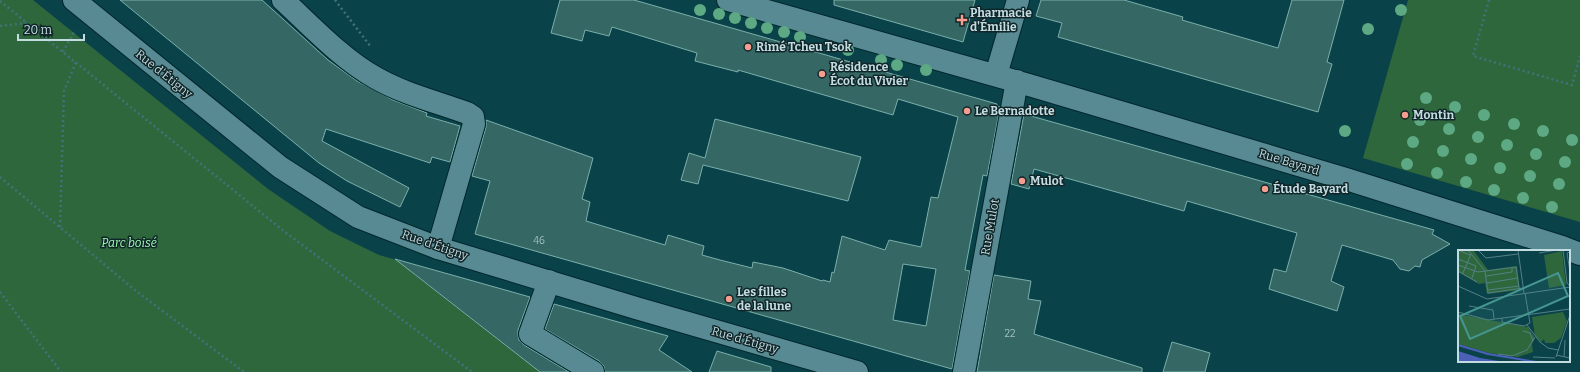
<svg xmlns="http://www.w3.org/2000/svg" width="1580" height="372" font-family="Bitter,serif">
<style>
.green{fill:#2f673d}
.building{fill:#356864;stroke:#7bafab;fill-rule:evenodd}
.lines{fill:none;stroke-linecap:round;stroke-linejoin:round}
.street-casing{stroke:#00272c;stroke-width:24}
.secondary-casing{stroke:#00272c;stroke-width:24}
.path{stroke:#437178;stroke-width:2.5;stroke-dasharray:2 3;stroke-linecap:butt}
.street{stroke:#578a92;stroke-width:22}
.secondary{stroke:#578a92;stroke-width:22}
.tree{fill:#5ca984}
.poi-dot{fill:#f59d8f;stroke:#102528;stroke-width:1.5}
.labels{text-anchor:middle;dominant-baseline:central;stroke-width:3;stroke-linejoin:round;paint-order:stroke}
.number-label{font-size:10px;fill:#a0bfc2}
.poi-label{font-size:12px;font-weight:bold;fill:#c3dce1;stroke:#102528;text-anchor:start}
.street-label{font-size:12px;fill:#c3dce1;stroke:#102528}
.park-label{font-size:12px;font-style:italic;fill:#a0fdb3;stroke:#102528}
.inset-river{fill:none;stroke:#4a61b7;stroke-width:2}
.inset-road{fill:none;stroke:#548086;stroke-width:1}
.view{fill:#459590;fill-opacity:0.15;stroke:#459590;stroke-width:2}
.inset-edge{fill:none;stroke:#c3dce1;stroke-width:2}
</style>
<rect width="100%" height="100%" fill="#0a424a"/>
<path class="green" d="M0,0H33L268,189L330,231L379,255L414,265L411,272L540,372H0Z
M1408,0H1580V222L1363,158Z"/>
<path class="building" d="M120,0H262L328,60L357,81L393,100L427,113L426,116L460,126L450,162L432,157L430,163L326,129L322,141L409,188L400,207L347,181L319,163Z
M560,0H634L997,104V106L1000,107L987,176L983,175L965,270L970,271L952,369L475,234L490,181L472,176L486,127V120L593,158L582,199L590,202L586,221L665,245L668,235L704,246L702,255L720,260L752,268L753,262L783,268L822,281L823,280L830,282L832,272L834,273L842,236L885,250L889,240L921,247L931,197L938,198L958,117L898,99L893,115L738,70V72L695,61L697,53L612,27L609,36L585,30L582,41L551,33ZM903,264L936,269L926,326L893,320Z
M834,0H975L963,42L834,5Z
M1041,0H1124L1183,17L1182,20L1278,48L1292,0H1344L1327,62L1332,64L1318,112L1058,37L1062,23L1036,16Z
M1024,114L1434,230L1432,234L1450,244L1422,260L1420,267L1415,266L1409,271L1400,269L1393,260L1342,245L1331,281L1344,287L1337,311L1269,289L1274,269L1286,272L1297,233L1187,201L1184,211L1034,169L1029,189L1011,184Z
M715,119L861,157L848,201L703,165L698,184L681,180L689,153L705,158Z
M395,259L530,297L518,330V335L519,340L524,345L569,372H540Z
M994,275L1031,281L1028,299L1041,301L1034,334L1142,368V372H977Z
M554,304L668,336L659,350L692,372H605L604,366L599,361L545,329Z
M1172,342L1210,353L1205,372H1163Z
M717,351L771,367V372H709Z"/>
<g class="lines">
<defs>
<path id="street" d="M283,0C311,26 343,60 376,78C404,94 437,102 467,113L473,117L474,124L438,248
M728,0L1029,85L1346,179L1562,247L1580,254
M996,75L1018,0
M549,281L530,334L593,372
M964,372L1017,81"/>
<path id="secondary" d="M74,0L280,167L358,217L438,248L636,308L857,372"/>
</defs>
<use href="#street" class="street-casing"/>
<use href="#secondary" class="secondary-casing"/>
<path class="path" d="M335,0L371,47
M1489,0L1473,56L1572,85L1580,56
M0,1L27,23
M0,26L27,23L285,232L472,372
M63,52L75,30
M0,177L136,291L244,372
M60,227L64,91L76,62
M0,292L61,372"/>
<use href="#street" class="street"/>
<use href="#secondary" class="secondary"/>
</g>
<g class="tree">
<circle cx="700" cy="10" r="6"/>
<circle cx="1401" cy="10" r="6"/>
<circle cx="719" cy="14" r="6"/>
<circle cx="735" cy="18" r="6"/>
<circle cx="751" cy="23" r="6"/>
<circle cx="767" cy="28" r="6"/>
<circle cx="1368" cy="29" r="6"/>
<circle cx="784" cy="32" r="6"/>
<circle cx="800" cy="37" r="6"/>
<circle cx="848" cy="50" r="6"/>
<circle cx="881" cy="60" r="6"/>
<circle cx="897" cy="65" r="6"/>
<circle cx="926" cy="70" r="6"/>
<circle cx="1426" cy="98" r="6"/>
<circle cx="1455" cy="107" r="6"/>
<circle cx="1484" cy="115" r="6"/>
<circle cx="1420" cy="120" r="6"/>
<circle cx="1514" cy="124" r="6"/>
<circle cx="1449" cy="129" r="6"/>
<circle cx="1345" cy="131" r="6"/>
<circle cx="1543" cy="131" r="6"/>
<circle cx="1478" cy="137" r="6"/>
<circle cx="1572" cy="140" r="6"/>
<circle cx="1413" cy="142" r="6"/>
<circle cx="1507" cy="145" r="6"/>
<circle cx="1443" cy="151" r="6"/>
<circle cx="1536" cy="154" r="6"/>
<circle cx="1471" cy="159" r="6"/>
<circle cx="1565" cy="162" r="6"/>
<circle cx="1407" cy="164" r="6"/>
<circle cx="1500" cy="168" r="6"/>
<circle cx="1437" cy="173" r="6"/>
<circle cx="1530" cy="176" r="6"/>
<circle cx="1466" cy="182" r="6"/>
<circle cx="1559" cy="184" r="6"/>
<circle cx="1494" cy="190" r="6"/>
<circle cx="1523" cy="198" r="6"/>
<circle cx="1552" cy="207" r="6"/>
</g>
<g class="poi-dot">
<path d="M960 14h4v4h4v4h-4v4h-4v-4h-4v-4h4z"/>
<circle cx="748" cy="47" r="4"/>
<circle cx="822" cy="74" r="4"/>
<circle cx="967" cy="111" r="4"/>
<circle cx="1405" cy="115" r="4"/>
<circle cx="1022" cy="181" r="4"/>
<circle cx="1265" cy="189" r="4"/>
<circle cx="729" cy="299" r="4"/>
</g>
<g class="labels">
<g class="number-label">
<text x="539" y="241">46</text>
<text x="1010" y="334">22</text>
</g>
<g class="poi-label">
<text x="970" y="13">Pharmacie<tspan x="970" dy="14">d'Émilie</tspan></text>
<text x="756" y="47">Rimé Tcheu Tsok</text>
<text x="830" y="67">Résidence<tspan x="830" dy="14">Écot du Vivier</tspan></text>
<text x="975" y="111">Le Bernadotte</text>
<text x="1413" y="115">Montin</text>
<text x="1030" y="181">Mulot</text>
<text x="1273" y="189">Étude Bayard</text>
<text x="737" y="292">Les filles<tspan x="737" dy="14">de la lune</tspan></text>
</g>
<g class="street-label">
<text transform="translate(164 74) rotate(39)">Rue d'Étigny</text>
<text transform="translate(1289 162) rotate(17)">Rue Bayard</text>
<text transform="translate(990 227) rotate(-80)">Rue Mulot</text>
<text transform="translate(435 245) rotate(19)">Rue d'Étigny</text>
<text transform="translate(745 340) rotate(16)">Rue d'Étigny</text>
</g>
<g class="park-label">
<text x="129" y="243">Parc boisé</text>
</g>
</g>
<g transform="translate(1458 250)">
<rect width="112" height="112" fill="#0a424a"/>
<path d="M0,0H15L30,20L59,16L62,40L29,44L27,33L21,34L0,22ZM104,1L108,35L91,38L86,5ZM105,62L109,71L103,88L96,93H87L86,89L83,92L77,86L74,67ZM0,64L70,77L77,88L74,94L75,102L60,107L31,103L0,94Z" fill="#2f673d"/>
<path d="M0,101L22,108L47,112H0Z" fill="#4a61b7"/>
<path class="inset-river" d="M0,95L30,104L78,112"/>
<path class="inset-road" d="M0,0L12,5M10,0L27,21L30,43L65,38M20,0L28,8L60,4M60,0L66,43M105,0L109,33L112,36M112,2L109,3L112,22M81,3L99,0M0,9L18,16M0,15L20,22L58,17L61,38M0,21L19,32M5,23L13,4M28,26L54,22V18M14,28L18,16M29,33L60,28M0,36L29,49L112,37M30,40L61,36M11,56L35,60L36,69M0,62L30,70L112,59M44,68V72L66,76L72,73L67,43M69,75L82,92L90,98L100,100M65,81L72,83L75,91M40,104L54,106L69,100L77,87M98,105L112,108M75,107L97,108M98,107L112,65M106,107L107,90"/>
<path class="view" d="M100,23L110,46L12,89L2,66Z"/>
<rect width="112" height="112" class="inset-edge"/>
</g>
<path d="M18 34v6h66v-6" fill="none" stroke="#c3dce1" stroke-width="2"/>
<text x="24" y="34" font-size="12" fill="#c3dce1" stroke="#102528" stroke-width="3" paint-order="stroke">20 m</text>
</svg>
